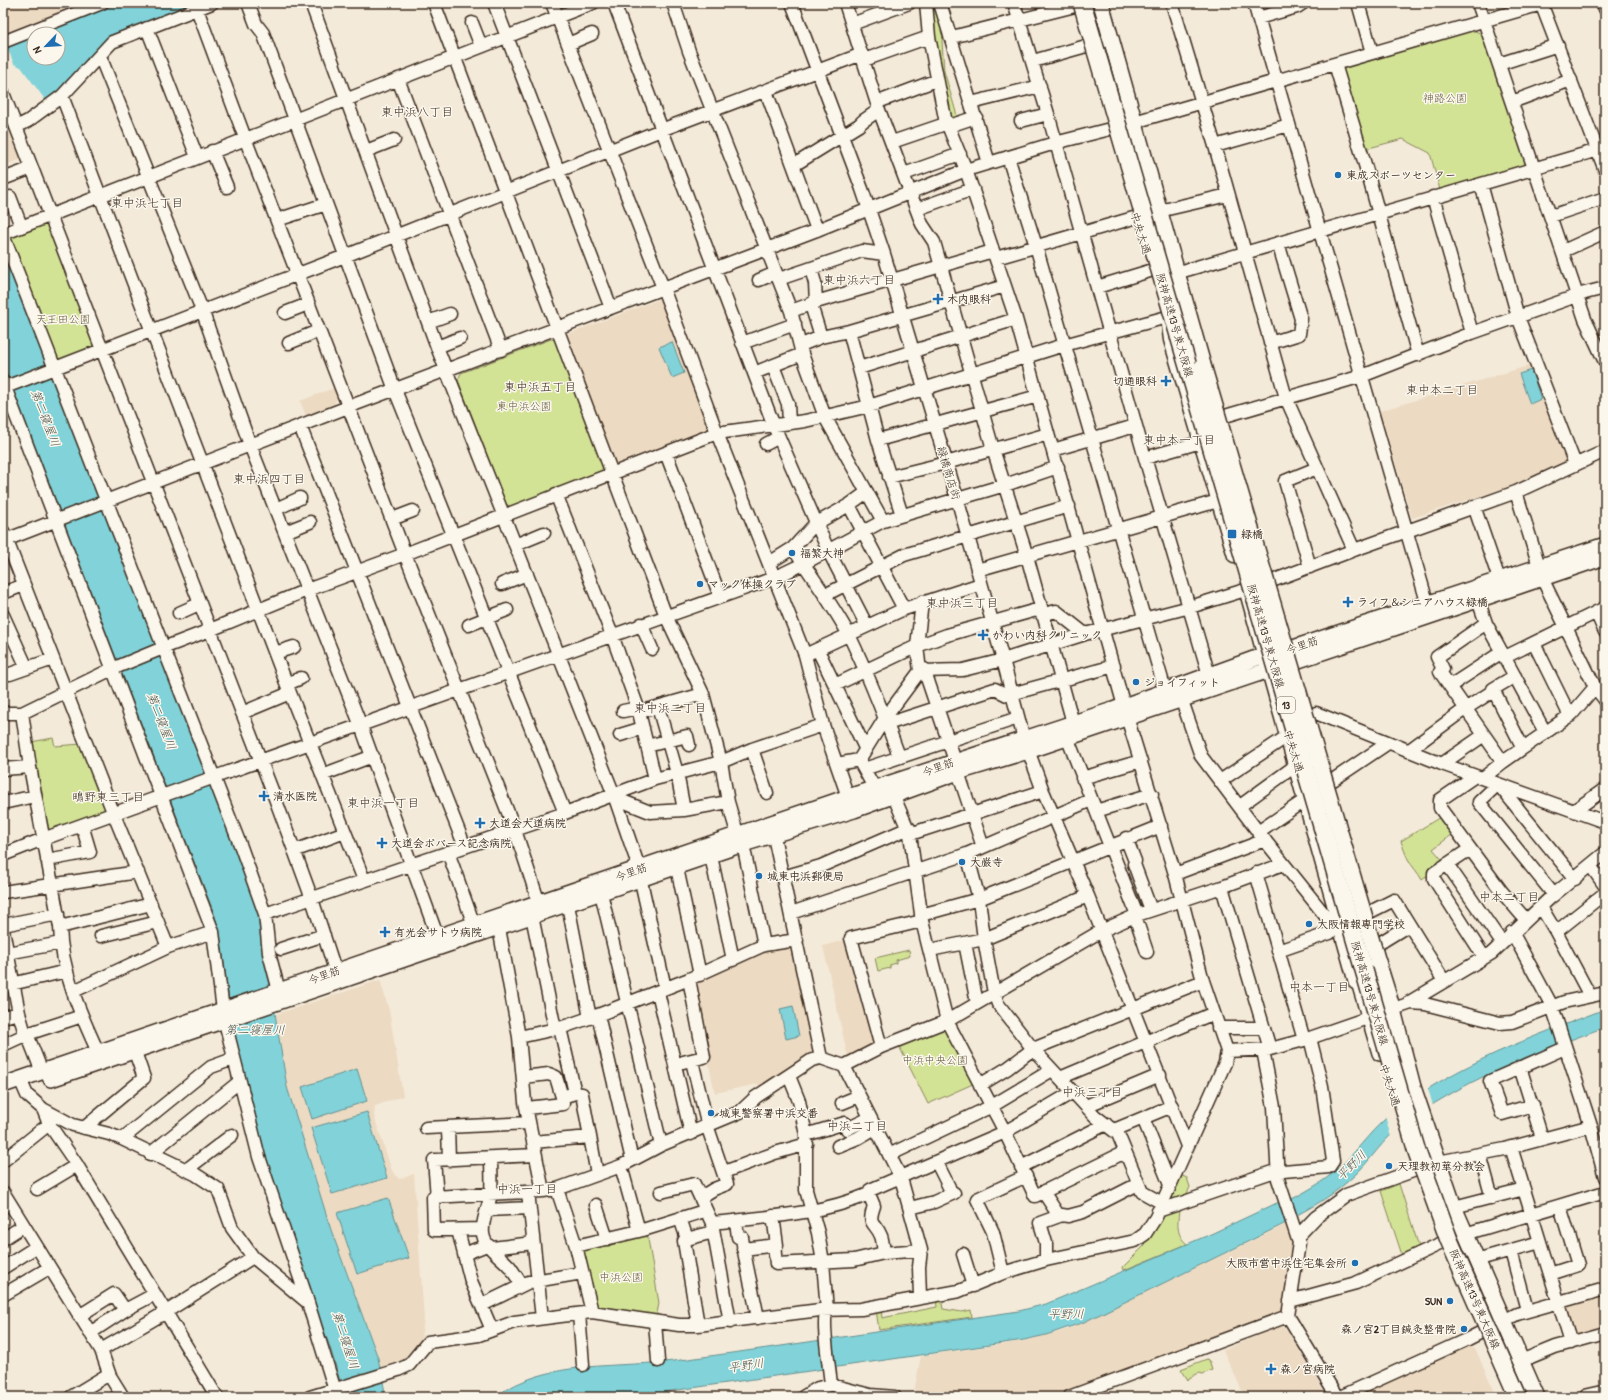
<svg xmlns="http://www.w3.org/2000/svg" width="1608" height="1400" font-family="'Patrick Hand','Klee One',sans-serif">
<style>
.built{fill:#ecdac2}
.green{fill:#d3e396;stroke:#87865a}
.water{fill:#81d3d9;stroke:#658f8e}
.pier{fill:#f4ead9}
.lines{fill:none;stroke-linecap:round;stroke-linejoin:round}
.minor-casing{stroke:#3b2a1e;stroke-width:15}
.major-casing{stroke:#3b2a1e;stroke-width:18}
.minor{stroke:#fbf7ec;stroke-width:12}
.major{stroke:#fbf7ec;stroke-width:15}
.major-bridge-casing{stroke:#3b2a1e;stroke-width:18;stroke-linecap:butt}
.highway-bridge-casing{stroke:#3b2a1e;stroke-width:20;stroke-linecap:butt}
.major-bridge{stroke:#fbf7ec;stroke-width:15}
.highway-bridge{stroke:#fbf7ec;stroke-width:17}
.poi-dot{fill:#1f6fb2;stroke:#fbf7ec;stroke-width:1.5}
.labels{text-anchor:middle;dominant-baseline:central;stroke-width:3;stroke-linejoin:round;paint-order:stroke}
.shield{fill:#fbf7ec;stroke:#75685c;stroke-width:1}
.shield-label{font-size:10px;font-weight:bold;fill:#3b2a1e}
.park-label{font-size:11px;fill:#61583c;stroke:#fbf7ec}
.poi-label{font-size:11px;font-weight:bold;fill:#3b2a1e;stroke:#fbf7ec;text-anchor:start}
.street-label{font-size:11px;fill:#3b2a1e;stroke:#fbf7ec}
.neighbourhood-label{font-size:12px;fill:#3b2a1e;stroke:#fbf7ec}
.water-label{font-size:12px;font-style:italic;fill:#4c544d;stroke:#fbf7ec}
</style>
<rect width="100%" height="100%" fill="#f4ead9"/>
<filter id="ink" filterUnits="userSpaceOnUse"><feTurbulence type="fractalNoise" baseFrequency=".025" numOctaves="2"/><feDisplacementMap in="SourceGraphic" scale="8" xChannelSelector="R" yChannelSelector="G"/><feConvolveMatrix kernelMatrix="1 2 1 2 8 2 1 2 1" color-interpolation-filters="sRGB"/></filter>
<g filter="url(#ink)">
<path class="built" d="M3,3H93L3,39Z
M3,104L24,158L3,166Z
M660,299L711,431L615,467L568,334Z
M1531,365L1567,461L1511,486L1412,518L1380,411Z
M334,388L338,396L334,405L306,416L300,401Z
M845,940L878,1046L849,1062L823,946Z
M791,946L813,1045V1054L760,1090L758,1084L715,1093L692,985L762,949Z
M380,980L389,1010L403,1096L375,1106L374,1116L392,1171L399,1179L414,1174L424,1320L420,1343L408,1357L381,1372L378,1358L331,1230L293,1113L287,1087L274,1015Z
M1287,1224L1294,1241L1284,1311L1052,1397H945L914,1392L921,1356L1024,1341L1066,1330Z
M1605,1291V1330L1572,1340L1562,1303Z
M1279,1327H1284L1287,1330L1327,1397H1245L1223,1350Z
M1470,1346L1475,1348L1497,1397H1358Z"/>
<path class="green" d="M932,3H938L945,28L942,41L944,71L958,119L949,120L937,69Z
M1473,30L1482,34L1525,161L1522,169L1440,190L1430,153L1403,139L1365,149L1341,73L1344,67Z
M44,223L49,225L94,343L92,348L60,361L55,359L11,242L13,235Z
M551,339L556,340L603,467L600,473L511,507L506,504L458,380L461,373Z
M53,738L55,746L82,744L107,807L104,812L50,832L46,828L31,742Z
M1442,816L1453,834L1433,849L1445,863L1422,880C1418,872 1412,867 1408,859C1405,853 1403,847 1401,841Z
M909,950L910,956L896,960V963L890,965V968L878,971L875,958Z
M944,1024L975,1083L928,1104L898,1044Z
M1180,1175L1187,1178L1190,1187L1186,1196L1174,1199L1171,1195Z
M1399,1184L1419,1247L1402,1255L1381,1191Z
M1179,1209C1178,1223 1175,1234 1187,1244L1124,1270L1123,1267L1145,1245L1144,1242L1162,1216Z
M647,1233L659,1303L656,1319L594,1309L580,1248Z
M941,1298L943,1309L962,1312L971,1310L972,1317L879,1330L876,1310L881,1309L882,1318L937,1307L936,1299Z
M1207,1359L1209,1361L1212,1370L1203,1374L1199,1373L1189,1378L1188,1380L1181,1369Z"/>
<path class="water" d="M118,3H196L109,37L71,80L45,104L3,134V80L18,69L3,74V48L34,36V58H58V34H39Z
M3,246L255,901L260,922L287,1087L331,1230L378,1358L386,1397H345L330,1347L287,1232L269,1174L233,1029L220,936L215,916L3,363Z
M672,342L684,373L672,378L659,347Z
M1531,370L1541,399L1530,404L1519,374Z
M793,1006L799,1036L786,1039L780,1009Z
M1605,1009V1027C1533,1054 1461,1080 1399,1128C1383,1140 1372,1158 1358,1172C1337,1193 1312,1208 1285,1221L1286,1223L1084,1322L1046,1335L1024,1340L664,1392L598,1397H495C548,1358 619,1369 681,1360C794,1345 906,1327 1019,1311L1046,1304L1211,1234L1279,1202L1280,1205C1302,1194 1323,1183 1341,1166C1360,1148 1373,1127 1394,1112C1459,1063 1530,1038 1605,1009Z
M357,1069L367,1101L312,1119L302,1087Z
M367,1112L387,1178L332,1194L311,1128Z
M388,1198L409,1258L357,1274L337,1213Z"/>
<path class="pier" d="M6,45L14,64L21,67L46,101L23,119L19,118L3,80L6,75L3,76V46Z
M1427,1085L1433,1106L1391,1137L1385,1116Z"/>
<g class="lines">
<defs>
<path id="minor" d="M248,3L256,24L263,33L395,390L565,813
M311,3L437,347L614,795L636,859L665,988
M434,3L666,616L703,694L721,762L728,802L738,836L743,844L764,945
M494,3L611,308
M552,3L663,288L717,433L805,655L823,725L848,797
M614,3L774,426L828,550L867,626
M673,3L689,51L791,311L802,354L825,417L883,521
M792,3L862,189L884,254L957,498L1003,660L1024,739L1043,791L1088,896L1187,1146
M845,3L879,110L922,224L934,242L993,449L1027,556L1073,723
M940,3L989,163
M1014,3L1048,114L1145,458L1209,675
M1172,3L1215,146L1286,398L1354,550
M1254,3L1427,602
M1358,3L1372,53
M1478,3L1585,319L1605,362
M1541,3L1605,170
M1603,3L1605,9
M197,9L245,138L405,554L515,830L539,903
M1258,18L1297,7L1303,3
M472,23L481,46
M852,24L909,3
M147,28L197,157
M952,37L1075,6
M3,42L102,3
M568,44L592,34
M100,56L202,310L250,445L361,726L438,938
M864,60L929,37
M1033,61L1111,39
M1335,64L1369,178
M1499,64L1558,45
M398,79L501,350
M766,91L817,230
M3,93L275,798L312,899L338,979
M62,96L290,693L364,880
M878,102L937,80
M1512,102L1571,80
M971,103L1040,86
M1021,121L1048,114
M949,126L976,117
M16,127L28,121L62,96L112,42L212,3
M892,142L948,123
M1215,146L1289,125
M212,151L227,187
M366,151L394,140
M1008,157L1036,246L1165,690
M794,165L859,125L863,121L879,110
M904,174L960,154
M3,179L32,168
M1370,182L1418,355
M1481,184L1518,317L1575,464
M10,197L21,226
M1433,197L1472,333
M917,209L973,189
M1159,211L1228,195
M1551,216L1605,198
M277,220L326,204
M3,234L593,3
M3,235L241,847L265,914L269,953L279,991
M1563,251L1605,232
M996,258L1137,217
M811,269L815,283L816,302
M1176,273L1605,148
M779,279L862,251L884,254
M759,280L776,273
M1097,287L1153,270
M811,305L821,337
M791,311L816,302L993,251
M285,313L308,304
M428,322L450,314
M849,331L878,440L902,515
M289,343L318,331
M742,343L795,324
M1270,343L1299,334L1301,319L1278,243
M801,345L821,337L849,331L1005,286
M437,347L460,338
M773,366L788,404L789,423
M859,368L1016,319
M754,373L802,354
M3,382L213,932L223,1010
M3,388L345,256L661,130L862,54
M1225,416L1362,376L1472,333L1585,293L1605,288
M300,426L465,847
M878,440L1038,396
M766,444L779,437
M1053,450L1135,426
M666,453L720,596
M1145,458L1201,442
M889,477L946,463L1048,434
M1516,492L1539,566
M556,494L612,635L638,708L655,779
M849,505L904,609
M1474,506L1499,579
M276,509L300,498
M392,519L413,511
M3,531L115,817L168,947
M285,532L310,522
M3,541L348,407L817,230L966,170L1055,143L1110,129L1545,3
M515,545L544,533
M793,548C812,577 833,605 849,635C868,674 884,715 899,756
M769,563L793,548L815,524L849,505L867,492
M1310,567L1285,481L1317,468
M977,570L1211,503
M1542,578L1595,687L1605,700
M1272,581L1354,550L1516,492L1605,451
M502,584L527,574
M3,593L24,585
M825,595L904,555L1069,506
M1247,596L1355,983
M1478,600L1486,623L1545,732
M1596,612L1605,632
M179,613L199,604
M3,615L27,668
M1042,615L1056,611L1085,634
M1486,623L1437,657L1443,669L1440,672L1503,762
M641,624L652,649
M469,625L507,610
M1534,643L1570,716
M818,650L865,748
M275,653L294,647
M805,655L904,609L981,584
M1505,657L1605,608
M924,669L955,761
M920,671L917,646L922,602
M3,674H10L53,659
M1515,676L1493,689L1523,748
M287,684L301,678
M835,685L917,646L947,635L1040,609
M1450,686L1502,652
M1181,698L1201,756L1259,833L1332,924L1340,931
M658,707L677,773L684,810
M623,711L638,708
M639,712L703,694
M3,713H22L112,669L163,648L210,630L307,590L405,554L717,433L805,421L869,406L1064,345L1167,317L1170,340L1234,556
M22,713L30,767L60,927C61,970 80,1013 98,1052
M242,713L290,693
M1311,715L1316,713L1442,764L1605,822
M887,724L995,689L1007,695L1114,666
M620,735L643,728
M1067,737L1137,915
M647,746L687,736L689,745
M752,749L767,793
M1408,751L1465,709L1493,691
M860,762L875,789
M837,764L859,760L885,718L920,671L963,670L1003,660L1085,634L1190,607L1245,590
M1442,764L1484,735
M3,769L30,767
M864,769L1018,718
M958,772L983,847
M322,775L373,756
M1475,776L1440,800V808L1502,892L1526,920
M1082,778L1141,761
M1483,778L1503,762L1572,714L1595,687
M1220,781L1286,737
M1330,782L1388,743
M894,797L910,834L922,921L947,1021L1005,1132L1035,1196L1125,1152
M615,798L650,812L684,810L728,802
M3,803L35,796
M1240,806L1295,766
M1575,810L1605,789
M1096,811L1152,794
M772,827L821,1058
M1258,832L1305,800
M910,834L1043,791
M1126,838L1135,861L1134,864L1151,910
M1470,849L1434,873V879L1484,957
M294,851L345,832
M448,852L474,925
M967,854L1091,800
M3,855L43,839L209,779L774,578L803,564L883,521L1005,485L1058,467
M711,856L733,960
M47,860L90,852L82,825
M1447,864L1502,943
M1591,866L1605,886
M677,868L700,975
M1256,873L1304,1040
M1175,874L1265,840
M783,877L821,866L909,828
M1222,887L1270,1049
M3,892L138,872
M601,893L661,1145
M1554,895L1479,802L1498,784L1575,879
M568,905L590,1018
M1541,907L1556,932L1590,996
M791,913L967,854L979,899L984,939L994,993L998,1004L1033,1049L1060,1078L1095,1116L1118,1134L1142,1192L1162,1203
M1368,913L1394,900L1444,981
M265,914L565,813L655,779L721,762L752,749L823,725
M921,915L979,899L1161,826
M532,916L555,1029
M1135,916L1147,952
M3,925L58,914
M60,927L151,904
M499,928L519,1037L525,1102L543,1191
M3,930L19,1013L25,1034
M1512,932L1552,1006L1591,1126L1605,1177
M1556,932L1605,893
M101,936L158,922
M965,943L977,1003
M1378,944L1409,925
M281,949L324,935
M930,950L984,939L1088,896
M1278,951L1330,933L1332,924
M7,953L61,943
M3,986L67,971
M74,991L168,947L213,932
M658,992L691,1134
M1408,1003L1492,953L1550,898L1605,853
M598,1015L632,1160
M3,1017L19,1013
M225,1022L259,1157L305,1293L337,1397
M560,1028L575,1093L582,1094L597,1174
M1218,1028H1264
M27,1034L42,1072
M519,1037L560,1028L598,1015L689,979L764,945L797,940
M3,1045L27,1034L82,1016
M881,1047L851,938L922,921
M1263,1050L1274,1107L1278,1179L1299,1243L1288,1316L1337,1397
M1227,1051L1270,1049L1304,1040L1411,1003L1425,1004L1500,1023L1512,1022L1564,1002L1605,993
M692,1061L709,1131L727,1184L714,1189L701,1197
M683,1062L704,1057L689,979
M844,1066L881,1047L947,1021L1101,931L1137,915L1222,887L1283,864
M1520,1067L1542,1138
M789,1076L799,1101L806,1135V1190L818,1233L823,1262L827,1310C821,1321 830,1370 831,1385
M523,1077L549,1074L556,1077L562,1097
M1060,1078L1214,1013
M20,1079L27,1095L43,1109L73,1125L109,1134L122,1139L195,1174L218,1189L232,1228L253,1257L307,1302
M980,1085L1008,1068L1033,1049L1203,981
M842,1103L859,1096
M1533,1105L1502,1114L1490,1081L1565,1048
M1086,1106L1160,1075
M527,1108L563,1104L562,1097L575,1093
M43,1109L49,1124L77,1165L217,1397
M1143,1118L1170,1185
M448,1127L449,1160
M84,1128L144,1078L135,1052
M426,1128L529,1123
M1114,1130L1172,1106
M806,1135L845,1123L847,1129L870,1118
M122,1139L211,1067L233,1059
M533,1142L590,1137
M838,1146L858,1138L875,1128
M1511,1147L1571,1343
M150,1154L239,1082
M1480,1154L1492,1198
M889,1155L992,1106L1052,1070
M491,1158C491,1169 492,1181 491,1192C490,1207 475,1231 488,1245C494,1253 503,1259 510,1267C514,1273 518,1279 522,1285
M3,1161L49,1124
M937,1163L949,1187
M621,1166L639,1231
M1021,1167L1106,1124
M186,1170L232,1135
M724,1172L775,1153L807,1144
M37,1189L77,1165
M557,1189L576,1246L592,1312
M3,1192L101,1350L110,1376
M528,1192L542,1318
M661,1192L694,1184L712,1223L730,1322
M1044,1193L1059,1216
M869,1194L874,1206C867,1226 875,1221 881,1236C883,1241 883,1247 884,1253
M437,1197L434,1160L536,1155
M596,1205L607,1239
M1454,1207L1524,1189
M910,1208L934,1202L954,1193
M487,1210L529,1208
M1158,1211L1272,1172L1329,1167L1333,1161L1322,1086L1310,1038
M680,1218L687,1239L684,1241L698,1325
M736,1221L738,1237H742C745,1264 753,1291 758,1318
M712,1223C765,1217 819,1215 869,1194L870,1190L1005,1132L1073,1092
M483,1229L434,1230L433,1197L543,1191L557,1189L621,1166L661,1145L740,1112L756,1097L812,1060L821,1058L844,1066L901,1178L921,1250L919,1267L920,1297
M458,1230L464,1254
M1465,1234L1605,1192
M1298,1236L1316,1217L1346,1195L1438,1162L1505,1149L1591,1126
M3,1239L23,1226
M687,1239L713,1232
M487,1245L464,1254L471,1281L492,1330
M774,1245L776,1264L854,1260L884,1253L921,1250
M576,1246L643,1230L701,1212L704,1209
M492,1248L533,1243
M743,1249L777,1245L773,1216
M1511,1251L1527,1310
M963,1254L973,1286
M1046,1260V1243L1040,1223L1062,1215L1068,1216L1083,1212L1138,1184
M1476,1260L1540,1242
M3,1268L36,1247
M1003,1273L993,1232L977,1199L1026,1176
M1550,1274L1578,1265L1560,1206
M3,1295L49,1268
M1290,1301L1356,1283L1444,1242
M482,1305L529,1282L582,1273
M125,1310L155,1294
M579,1314L583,1365
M79,1316L114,1294L125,1310L90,1333
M655,1322L658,1361
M101,1350L166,1312L253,1257
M1521,1361L1555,1347L1605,1333
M71,1397L104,1377L110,1376L123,1397
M310,1397L398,1370L409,1365L428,1342L479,1335L514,1322L592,1312L679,1325H698L820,1310L861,1309L959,1291L1003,1273L1046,1260L1135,1241L1145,1234L1156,1217L1225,1063L1227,1051L1203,981L1175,874L1127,717L1016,319L966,170L945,118L929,37L926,3
M803,1397L818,1388L831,1385L870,1395L895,1397
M1069,1397L1288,1316
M1340,1397L1468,1339L1517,1314L1605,1289"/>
<path id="major" d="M1101,3L1203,365
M1378,962L1393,1010L1413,1087L1454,1207L1537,1397
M1356,972L1380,1053
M51,1079L743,844L854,810L958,772L1028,751L1605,557
M3,1085L848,797L1113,710L1262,656L1293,648L1605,545
M1587,1397L1605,1393"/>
</defs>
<use href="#minor" class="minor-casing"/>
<use href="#major" class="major-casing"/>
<use href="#minor" class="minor"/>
<use href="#major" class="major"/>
<defs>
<path id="major-bridge" d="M1203,365L1378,962"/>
<path id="highway-bridge" d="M1082,3L1417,1152L1449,1240L1518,1397"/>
</defs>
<use href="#major-bridge" class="major-bridge-casing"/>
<use href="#highway-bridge" class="highway-bridge-casing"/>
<use href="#major-bridge" class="major-bridge"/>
<use href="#highway-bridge" class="highway-bridge"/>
</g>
</g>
<g class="poi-dot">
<circle cx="1338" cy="175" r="4"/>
<path d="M936 293h4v4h4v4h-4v4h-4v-4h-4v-4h4z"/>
<path d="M1164 375h4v4h4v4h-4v4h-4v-4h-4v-4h4z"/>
<rect x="1227" y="529" width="10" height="10" rx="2"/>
<circle cx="792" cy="553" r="4"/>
<circle cx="700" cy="584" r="4"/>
<path d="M1346 596h4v4h4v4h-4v4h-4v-4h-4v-4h4z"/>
<path d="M981 629h4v4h4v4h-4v4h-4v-4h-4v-4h4z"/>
<circle cx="1136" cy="682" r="4"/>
<path d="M262 790h4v4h4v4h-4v4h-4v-4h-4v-4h4z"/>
<path d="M478 817h4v4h4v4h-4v4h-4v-4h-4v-4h4z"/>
<path d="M380 837h4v4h4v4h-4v4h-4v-4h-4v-4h4z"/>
<circle cx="962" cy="862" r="4"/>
<circle cx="759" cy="876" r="4"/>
<circle cx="1309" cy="924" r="4"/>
<path d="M383 926h4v4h4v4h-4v4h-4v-4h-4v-4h4z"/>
<circle cx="711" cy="1113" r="4"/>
<circle cx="1389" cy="1166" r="4"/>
<circle cx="1355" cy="1263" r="4"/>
<circle cx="1450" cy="1301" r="4"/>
<circle cx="1464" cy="1329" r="4"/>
<path d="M1269 1363h4v4h4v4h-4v4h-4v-4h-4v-4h4z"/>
</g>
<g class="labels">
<rect class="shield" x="1277" y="697" width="18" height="16" rx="3"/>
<g class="shield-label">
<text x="1286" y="705">13</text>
</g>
<g class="park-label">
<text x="1445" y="98">神路公園</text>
<text x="63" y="319">天王田公園</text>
<text x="524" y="406">東中浜公園</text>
<text x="935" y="1060">中浜中央公園</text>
<text x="621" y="1277">中浜公園</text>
</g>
<g class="poi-label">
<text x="1346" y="175">東成スポーツセンター</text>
<text x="947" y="299">木内眼科</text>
<text x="1157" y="381" text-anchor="end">切通眼科</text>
<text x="1241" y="534">緑橋</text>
<text x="800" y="553">福繁大神</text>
<text x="708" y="584">マック体操クラブ</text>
<text x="1357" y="602">ライフ＆シニアハウス緑橋</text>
<text x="992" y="635">かわい内科クリニック</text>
<text x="1144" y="682">ジョイフィット</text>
<text x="273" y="796">清水医院</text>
<text x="489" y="823">大道会大道病院</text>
<text x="391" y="843">大道会ボバース記念病院</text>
<text x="970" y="862">大巌寺</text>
<text x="767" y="876">城東中浜郵便局</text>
<text x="1317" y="924">大阪情報専門学校</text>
<text x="394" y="932">有光会サトウ病院</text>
<text x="719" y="1113">城東警察署中浜交番</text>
<text x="1397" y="1166">天理教初華分教会</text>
<text x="1347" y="1263" text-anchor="end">大阪市営中浜住宅集会所</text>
<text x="1442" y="1301" text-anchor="end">SUN</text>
<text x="1456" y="1329" text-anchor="end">森ノ宮2丁目鍼灸整骨院</text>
<text x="1280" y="1369">森ノ宮病院</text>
</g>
<g class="street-label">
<text transform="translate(1141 233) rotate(73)">中央大通</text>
<text transform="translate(1175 325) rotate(74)">阪神高速13号東大阪線</text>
<text transform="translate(949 473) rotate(73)">緑橋商店街</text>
<text transform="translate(1266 636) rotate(74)">阪神高速13号東大阪線</text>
<text transform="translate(1302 645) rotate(-18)">今里筋</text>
<text transform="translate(1294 751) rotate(74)">中央大通</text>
<text transform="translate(938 767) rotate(-19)">今里筋</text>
<text transform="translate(631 872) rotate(-19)">今里筋</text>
<text transform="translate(324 975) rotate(-19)">今里筋</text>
<text transform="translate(1370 993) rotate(74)">阪神高速13号東大阪線</text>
<text transform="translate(1390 1085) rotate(72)">中央大通</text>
<text transform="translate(1475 1299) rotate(66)">阪神高速13号東大阪線</text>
</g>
<g class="neighbourhood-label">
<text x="417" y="111">東中浜八丁目</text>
<text x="147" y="202">東中浜七丁目</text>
<text x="859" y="279">東中浜六丁目</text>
<text x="540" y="386">東中浜五丁目</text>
<text x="1442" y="389">東中本二丁目</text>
<text x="1179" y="439">東中本一丁目</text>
<text x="269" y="478">東中浜四丁目</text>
<text x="962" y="602">東中浜三丁目</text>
<text x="670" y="707">東中浜二丁目</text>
<text x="108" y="796">鴫野東三丁目</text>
<text x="383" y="802">東中浜一丁目</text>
<text x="1509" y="896">中本二丁目</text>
<text x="1319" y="986">中本一丁目</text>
<text x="1092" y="1091">中浜三丁目</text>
<text x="857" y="1125">中浜二丁目</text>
<text x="527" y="1188">中浜一丁目</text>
</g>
<g class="water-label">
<text transform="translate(46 418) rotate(69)">第二寝屋川</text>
<text transform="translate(162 721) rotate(69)">第二寝屋川</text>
<text x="255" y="1029">第二寝屋川</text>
<text transform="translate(1351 1165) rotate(-45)">平野川</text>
<text x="1066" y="1313">平野川</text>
<text transform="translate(346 1340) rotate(72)">第二寝屋川</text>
<text transform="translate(746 1365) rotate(-8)">平野川</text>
</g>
</g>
<rect width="1608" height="1400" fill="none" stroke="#fbf7ec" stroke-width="16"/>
<rect x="8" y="8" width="1592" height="1384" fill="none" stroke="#3b2a1e" stroke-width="1.5" filter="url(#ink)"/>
<g transform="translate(46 46) rotate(245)"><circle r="19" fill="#fbf7ec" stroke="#aea59a"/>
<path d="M0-3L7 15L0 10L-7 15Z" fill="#1f6fb2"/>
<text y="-6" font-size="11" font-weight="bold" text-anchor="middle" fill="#3b2a1e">N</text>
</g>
</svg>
